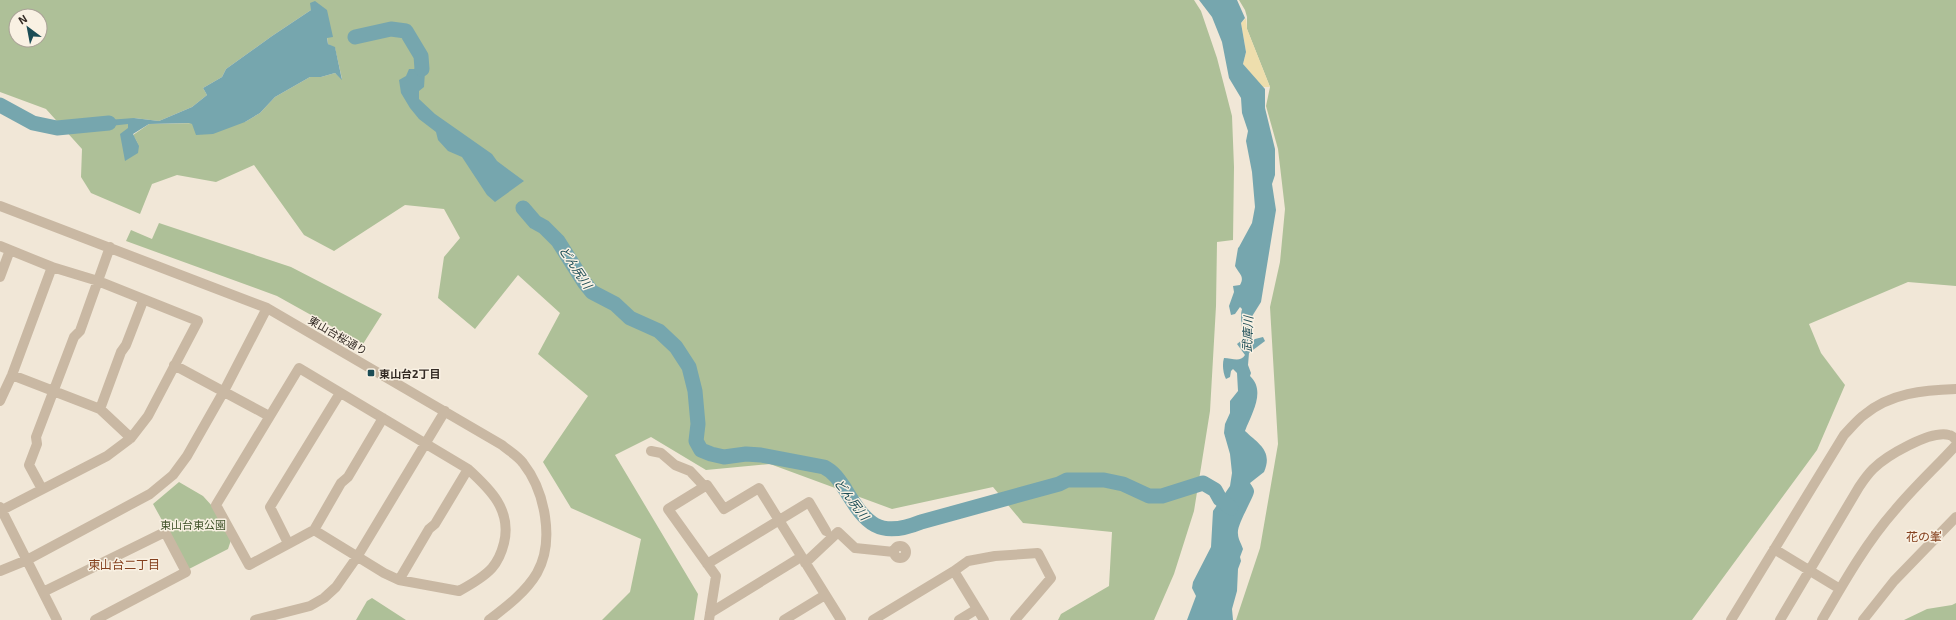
<svg xmlns="http://www.w3.org/2000/svg" width="1956" height="620" font-family="'Exo 2','Noto Sans JP',sans-serif">
<style>
.green{fill:#aec098;fill-rule:evenodd}
.sand{fill:#eedead}
.water{fill:#76a6ae}
.lines{fill:none;stroke-linecap:round;stroke-linejoin:round}
.river{stroke:#76a6ae;stroke-width:15}
.minor{stroke:#c9b8a3;stroke-width:10}
.poi-dot{fill:#1b4c55;stroke:#f9f1e3;stroke-width:1.5}
.labels{text-anchor:middle;dominant-baseline:central;stroke-width:3;stroke-linejoin:round;paint-order:stroke}
.street-label{font-size:11px;fill:#342b25;stroke:#f9f1e3}
.poi-label{font-size:11px;font-weight:bold;fill:#342b25;stroke:#f9f1e3;text-anchor:start}
.park-label{font-size:11px;fill:#3f5229;stroke:#f9f1e3}
.water-label{font-size:12px;font-style:italic;fill:#1b4c55;stroke:#f9f1e3}
.neighbourhood-label{font-size:12px;fill:#84401e;stroke:#f9f1e3}
</style>
<rect width="100%" height="100%" fill="#f1e7d7"/>
<path class="green" d="M0,0H1194L1201,11L1217,58L1232,116L1234,167L1233,240L1217,242L1216,306L1210,411L1194,511L1174,574L1154,620H1058L1061,614L1109,586L1112,532L1023,523L993,487L892,509L770,464L706,470L651,437L615,455L698,594L694,620H602L630,592L641,539L571,508L543,462L588,396L538,354L560,313L518,275L475,329L438,298L444,257L460,238L444,209L405,205L334,251L304,235L254,165L216,182L177,175L152,184L140,214L91,193L81,177L82,149L46,109L0,92ZM311,10L332,37H327L328,44L335,48L342,79L335,73L321,77H310L275,97L260,113L245,122L149,124L133,135L139,145L128,128V124L134,118L159,121L192,107L207,95L203,88L222,77L226,69L272,36ZM16,16H40V40H16Z
M1239,0H1956V286L1908,282L1809,324L1821,353L1845,385L1817,450L1692,620H1236L1260,548L1278,444L1270,307L1280,262L1285,209L1278,149L1266,106L1270,87L1247,29V17L1245,10Z
M159,223L291,267L382,314L363,344L277,296L126,241L131,230L152,239Z
M179,482L203,496L213,507L231,540L228,549L189,569L153,504Z
M372,598L406,620H356L367,601Z
M1956,603V620H1904L1927,609L1952,605Z"/>
<path class="sand" d="M1246,18L1247,29L1270,87H1262L1243,64L1246,52L1241,23Z"/>
<path class="water" d="M1199,0H1237L1245,18L1241,23L1246,52L1243,64L1265,89V108L1275,149V175L1272,184L1276,210L1261,302L1251,318L1249,333L1251,340L1263,337L1265,341L1249,353L1248,365L1251,373L1250,376C1266,391 1252,413 1245,431C1259,444 1273,451 1264,472L1250,483C1251,485 1254,488 1254,491C1255,496 1236,525 1238,534C1238,539 1242,545 1243,549L1240,557L1241,561L1238,569L1237,591L1232,609L1233,620H1187L1196,596L1192,588L1193,582L1211,547L1213,511L1230,486L1232,473L1230,454L1224,433L1225,424L1230,413V401L1238,391L1237,373L1233,369L1231,371L1230,377L1226,379C1223,373 1222,364 1224,358C1232,358 1240,363 1245,355L1237,344L1242,340C1244,329 1239,319 1242,309L1240,307L1235,314L1231,315L1229,306L1234,292L1233,286L1240,285C1245,276 1239,274 1235,266L1238,248L1239,247L1252,223L1255,207L1252,172L1246,141L1248,131L1242,113L1241,98L1229,78L1222,42L1212,17Z
M315,1L327,10L333,37L327,38L328,44L335,47L342,80L335,73L321,77H310L275,97L260,113L245,122L213,134L196,135L192,124L189,123L149,124L133,134L139,146L138,153L125,161L120,134L128,128V124L110,126L108,120L134,118L159,121L192,107L207,95L203,88L222,77L226,69L272,36L311,10L310,3Z
M417,67L425,72L424,87L419,91V99L435,114L492,154L497,161L524,181L495,202L487,195L462,157L448,151L438,140L436,132L419,119L410,108L401,93L399,80L406,76L409,69H414Z"/>
<g class="lines">
<path class="river" d="M355,37L391,29L406,31L421,56L422,69
M0,105L33,123L57,128L109,123
M523,208L535,222L544,227L558,241L584,282L592,292L615,304L630,318L659,331L676,347L689,367L695,391L698,424L696,441L701,450L711,454L724,457L746,454L761,455L824,467C834,472 839,480 845,489C866,524 879,539 921,522L1059,484L1067,480H1104L1123,484L1149,496H1162L1203,483L1215,490L1220,499L1231,508"/>
<path class="minor" d="M0,206L267,308L502,445C509,451 518,456 523,463C545,491 555,541 537,573C526,592 506,607 489,620
M0,246L52,267L98,281L198,321L148,416L131,438L107,456L0,511
M0,277L10,250
M174,365L269,416
M299,368L468,469C490,489 512,510 504,543C502,551 498,561 492,568C484,577 470,585 459,591L399,580L384,573L314,530L249,565L216,505Z
M12,375L100,409L131,438
M0,401L12,375L52,267
M100,409L121,352L126,345L143,301
M651,451L661,453L675,465L690,471L705,487
M42,489L29,465L37,444L36,437L74,337L80,331L110,247
M0,507L57,620
M314,530L341,483L348,477L383,418
M288,543L270,507L340,393
M894 552a6 6 0 1 1 12 0a6 6 0 1 1-12 0Z
M1774,549L1840,589
M805,563L838,532L855,548L894,552
M707,564L809,502L826,531
M0,571L27,560L150,494L173,475L187,456L224,391L267,308
M954,571L984,620
M399,580L429,529L435,524L468,469
M43,592L165,532L186,572L95,620
M710,613L801,557
M255,620L310,606L324,598L336,587L357,557L445,411
M709,620L716,576L668,509L707,485L724,509L759,488L841,620
M784,620L825,595
M873,620L954,571L968,561L995,556L1038,553L1051,578L1015,620
M959,620L977,609
M1731,620L1844,435C1851,428 1857,420 1864,415C1890,393 1924,390 1956,389
M1780,620L1859,487C1863,481 1868,474 1873,469C1886,456 1930,430 1949,435C1952,435 1954,438 1956,440
M1822,620C1844,582 1866,543 1895,510C1914,487 1936,467 1956,445
M1863,620L1894,581L1956,517"/>
</g>
<rect class="poi-dot" x="367" y="369" width="8" height="8" rx="2"/>
<g class="labels">
<g class="street-label">
<text transform="translate(338 335) rotate(30)">東山台桜通り</text>
</g>
<g class="poi-label">
<text x="379" y="373">東山台2丁目</text>
</g>
<g class="park-label">
<text x="193" y="524">東山台東公園</text>
</g>
<g class="water-label">
<text transform="translate(576 267) rotate(56)">どん尻川</text>
<text transform="translate(1247 334) rotate(-88)">武庫川</text>
<text transform="translate(852 499) rotate(53)">どん尻川</text>
</g>
<g class="neighbourhood-label">
<text x="1924" y="536">花の峯</text>
<text x="124" y="564">東山台二丁目</text>
</g>
</g>
<g transform="translate(28 28) rotate(328)"><circle r="19" fill="#f9f1e3" stroke="#aaa297"/>
<path d="M0-3L7 15L0 10L-7 15Z" fill="#1b4c55"/>
<text y="-6" font-size="11" font-weight="bold" text-anchor="middle" fill="#342b25">N</text>
</g>
</svg>
